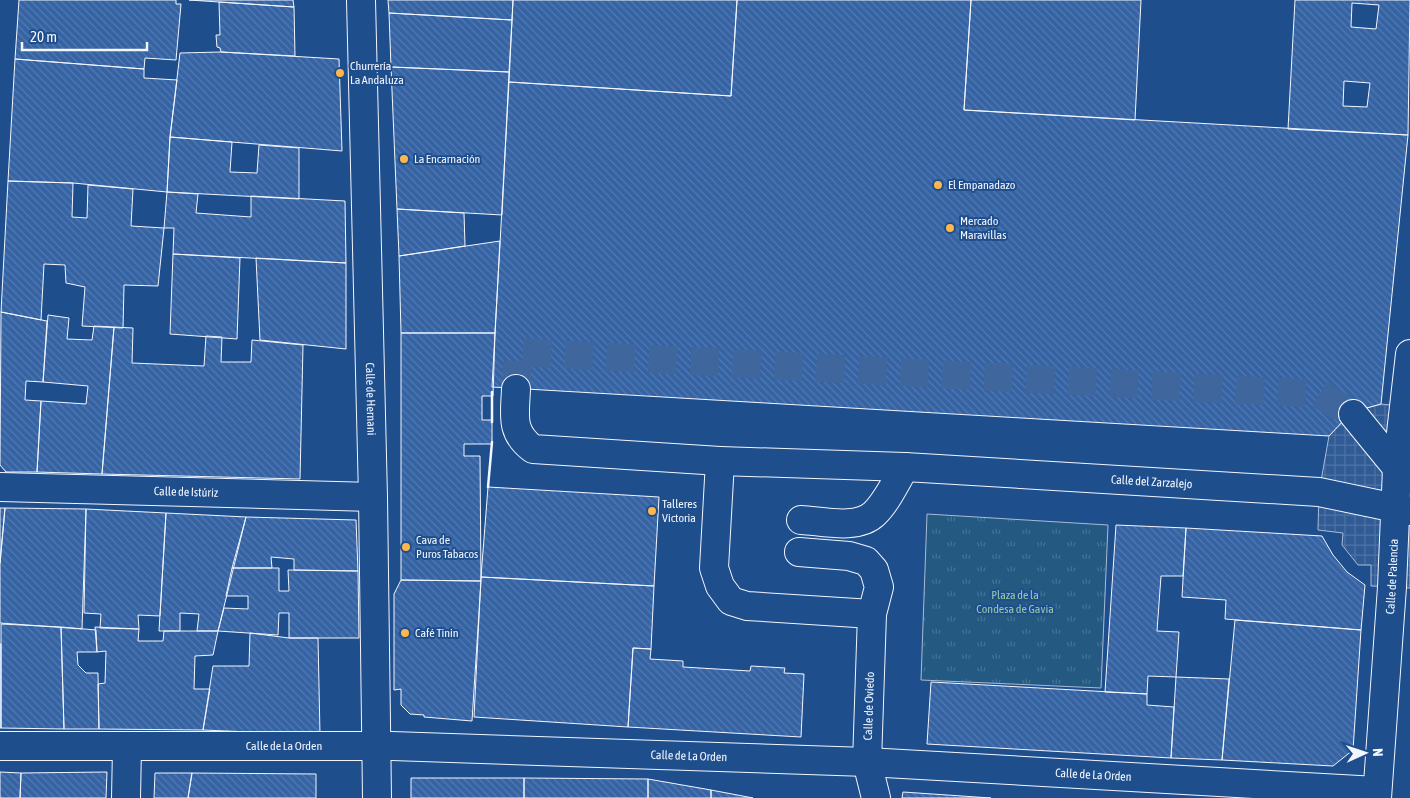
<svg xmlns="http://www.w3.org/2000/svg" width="1410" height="798" font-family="'Asap Condensed',sans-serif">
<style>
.park{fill:url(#park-tufts);stroke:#a8bbd7}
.plaza{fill:url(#plaza-grid);stroke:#a8bbd7}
.building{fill:url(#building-back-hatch);stroke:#f2f6ff;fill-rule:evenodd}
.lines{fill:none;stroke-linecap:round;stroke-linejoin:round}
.minor-tunnel{stroke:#3f679d;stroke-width:28;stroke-dasharray:28 14;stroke-linecap:butt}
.minor-casing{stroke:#f2f6ff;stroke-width:30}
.minor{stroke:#1f4e8c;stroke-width:28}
.wall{stroke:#f2f6ff;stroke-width:2.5}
.poi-dot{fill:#ffb74d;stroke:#1f4e8c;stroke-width:2}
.labels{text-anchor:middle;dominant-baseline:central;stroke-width:4;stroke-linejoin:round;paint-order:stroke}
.poi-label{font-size:12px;fill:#f2f6ff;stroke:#1f4e8c;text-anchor:start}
.street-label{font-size:12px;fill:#f2f6ff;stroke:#1f4e8c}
.park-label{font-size:12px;fill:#97c8a6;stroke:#1f4e8c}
</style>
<defs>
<pattern id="park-tufts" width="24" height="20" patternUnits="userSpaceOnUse" patternTransform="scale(1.25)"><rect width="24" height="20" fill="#245a82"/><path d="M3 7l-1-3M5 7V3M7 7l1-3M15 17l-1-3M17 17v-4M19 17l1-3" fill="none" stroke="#447295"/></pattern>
<pattern id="plaza-grid" width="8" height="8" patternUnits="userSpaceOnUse" patternTransform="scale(1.25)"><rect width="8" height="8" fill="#305b95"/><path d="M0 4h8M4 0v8" fill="none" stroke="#4e73a5"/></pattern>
<pattern id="building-back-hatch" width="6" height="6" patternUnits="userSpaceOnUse" patternTransform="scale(1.25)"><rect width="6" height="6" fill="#3563a3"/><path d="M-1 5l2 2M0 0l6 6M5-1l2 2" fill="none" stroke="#537ab1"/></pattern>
</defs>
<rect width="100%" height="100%" fill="#1f4e8c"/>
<path class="park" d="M927,514L1108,525L1101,688L921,680Z"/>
<path class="plaza" d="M1381,404L1410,407V588L1371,586V565H1358L1342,545L1343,533L1318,530L1319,492L1329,436L1345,419L1363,409Z"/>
<path class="building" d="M19,0H176V4H181L176,60L145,58L144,69L15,59Z
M189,0H293L294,7Z
M388,0H513L512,20L389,13Z
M513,0H737L731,96L509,82Z
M737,0H971L964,110L1408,135L1381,404L1363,409L1345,419L1329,436L492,387L509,82L731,96Z
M971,0H1141L1135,120L964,110Z
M1295,0H1410L1408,135L1288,129ZM1352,3L1379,5L1376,29L1351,27ZM1344,81L1370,83L1367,107L1343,106Z
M219,2L294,7L295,56L221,52L220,48L217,47L216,35H220Z
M389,13L512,20L509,72L391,67Z
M221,52L339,59L342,151L170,137L180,53Z
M15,59L144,69V78L177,80L170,137L167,192L73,183L8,181Z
M391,67L509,72L502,215L397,209Z
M170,137L232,142L230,172L257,173L259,145L299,148V199L167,192Z
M8,181L73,183L72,217L87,218L88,185L133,189L131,226L164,228L158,286L124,285L123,328L82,326L85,287L66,283L65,265L44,264L41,320L1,312Z
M167,192L198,194L196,213L251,217V196L345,201L346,263L173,254L174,228H164Z
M397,209L464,213L465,246L399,256Z
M500,241L495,333H401L399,256Z
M173,254L240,258L237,339L170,334Z
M256,258L346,263V349L260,340Z
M1,312L47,321L43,382L26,381L25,400L41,401L37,472H6L0,465Z
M48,315L69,318L67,339L92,340L94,326L114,327L102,474L37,472L41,401L86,404L88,386L43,382Z
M114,327L133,328L132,363L204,366L206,336L222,337L221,362H251L252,340L303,345L300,479L102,474Z
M401,333H495L493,396H482V420H492V444H464V456H480L481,581L401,580Z
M488,487L659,497L654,586L481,577Z
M0,508H5L0,563Z
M5,508L86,509L82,629L0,623V563Z
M86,509L166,513L160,616L138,615L139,629L100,628L101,614L84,613Z
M166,513L246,517L218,631H197L199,614L180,613V631H159Z
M246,517L356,520L358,571L294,570V559L271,557L272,568H232Z
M1116,525L1186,528L1183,576H1161L1157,631L1179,632L1176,677L1148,676L1147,694L1105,692Z
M1186,528L1322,536L1333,555L1347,572L1365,585L1361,630L1225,619L1226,600L1182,597Z
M232,568H279V591H289L288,570L358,571L359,638H289V613H279L278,635L218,631L224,608L248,609V596H226Z
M481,577L654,586L651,649L633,648L628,727L474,717Z
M401,580L481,581L472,721L424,717V715L410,714L401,705V689L394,690V594Z
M1235,620L1361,630L1353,750L1333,766L1222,760Z
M1,624L61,627L64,729L1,728Z
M61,627L96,630L97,652H77L78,665L86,673H98L99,729H64Z
M95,627L139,629L138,641H163L164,631H218L213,655L195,656L194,689H210L203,730L99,729L98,684L105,683L106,651L97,652Z
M250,633L289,638H318L320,735L203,730L213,666H249Z
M0,644H1V728H0Z
M633,648L651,649L650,659L683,661V667L750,671L751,666L785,668L784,673L804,674L801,737L628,727Z
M1176,677L1229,679L1222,760L1171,758Z
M931,682L1147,694V705L1174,707L1171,758L927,744Z
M0,772L21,773L20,798H0Z
M107,772L106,798H20L21,773Z
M155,773H192L188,798H154Z
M192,773L316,774V798H188Z
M411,778H524V798H411Z
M524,778L648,779V798H524Z
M648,779L711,790V798H648Z
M711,790L753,798H711Z
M903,792L991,798H902Z"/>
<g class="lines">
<path class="minor-tunnel" d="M516,389L518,352L1319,394L1353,414"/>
<defs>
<g id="minor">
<path id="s1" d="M361,0L373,497L377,798"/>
<path d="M516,389C515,415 510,432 533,449L720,461"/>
<path d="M1353,414L1397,468"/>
<path id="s2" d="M0,487L373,497"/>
<path d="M801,520C822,521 857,530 874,514C887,502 896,481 905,467"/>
<path d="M799,552L849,556L866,561L874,570L879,587L872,614L867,762L876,798"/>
<path id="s3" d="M872,614L747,606L731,601L720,586L714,568L720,461L905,467L1319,492L1410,511"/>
<path id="s4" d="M0,746H392L867,762L1377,791"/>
<path d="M126,798L127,747"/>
<path id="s5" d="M1377,798L1392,587L1397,468L1410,354"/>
</g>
</defs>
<use href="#minor" class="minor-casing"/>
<use href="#minor" class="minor"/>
<path class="wall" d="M492,422V392
M488,487L492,442"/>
</g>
<g class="poi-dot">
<circle cx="340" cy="73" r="5"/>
<circle cx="404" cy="159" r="5"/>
<circle cx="938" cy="185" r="5"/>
<circle cx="950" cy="228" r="5"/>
<circle cx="652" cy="511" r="5"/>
<circle cx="406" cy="547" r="5"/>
<circle cx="405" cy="633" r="5"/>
</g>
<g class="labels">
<g class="poi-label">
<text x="350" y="66">Churrería<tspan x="350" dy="14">La Andaluza</tspan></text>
<text x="414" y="159">La Encarnación</text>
<text x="948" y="185">El Empanadazo</text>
<text x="960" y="221">Mercado<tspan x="960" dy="14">Maravillas</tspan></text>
<text x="662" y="504">Talleres<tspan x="662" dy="14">Victoria</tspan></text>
<text x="416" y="540">Cava de<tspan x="416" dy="14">Puros Tabacos</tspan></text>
<text x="415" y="633">Café Tinin</text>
</g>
<g class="street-label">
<text stroke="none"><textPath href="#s1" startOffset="399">Calle de Hernani</textPath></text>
<text stroke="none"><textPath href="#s3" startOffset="719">Calle del Zarzalejo</textPath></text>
<text stroke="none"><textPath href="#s2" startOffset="186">Calle de Istúriz</textPath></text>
<text stroke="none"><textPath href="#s5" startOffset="222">Calle de Palencia</textPath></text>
<text transform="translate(869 706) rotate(-88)">Calle de Oviedo</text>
<text stroke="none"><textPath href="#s4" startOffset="284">Calle de La Orden</textPath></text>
<text stroke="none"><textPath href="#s4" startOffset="689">Calle de La Orden</textPath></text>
<text stroke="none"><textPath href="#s4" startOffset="1094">Calle de La Orden</textPath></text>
</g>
<g class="park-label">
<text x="1015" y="595">Plaza de la<tspan x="1015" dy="14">Condesa de Gavia</tspan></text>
</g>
</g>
<g transform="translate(1365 753) rotate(87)" stroke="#1f4e8c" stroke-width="4" paint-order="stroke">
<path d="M0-4L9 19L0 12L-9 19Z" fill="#f2f6ff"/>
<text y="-8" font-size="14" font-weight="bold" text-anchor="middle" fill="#f2f6ff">N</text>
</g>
<path d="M22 42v8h125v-8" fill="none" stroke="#f2f6ff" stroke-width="2.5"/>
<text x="30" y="42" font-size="15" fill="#f2f6ff" stroke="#1f4e8c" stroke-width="4" paint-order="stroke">20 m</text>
</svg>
